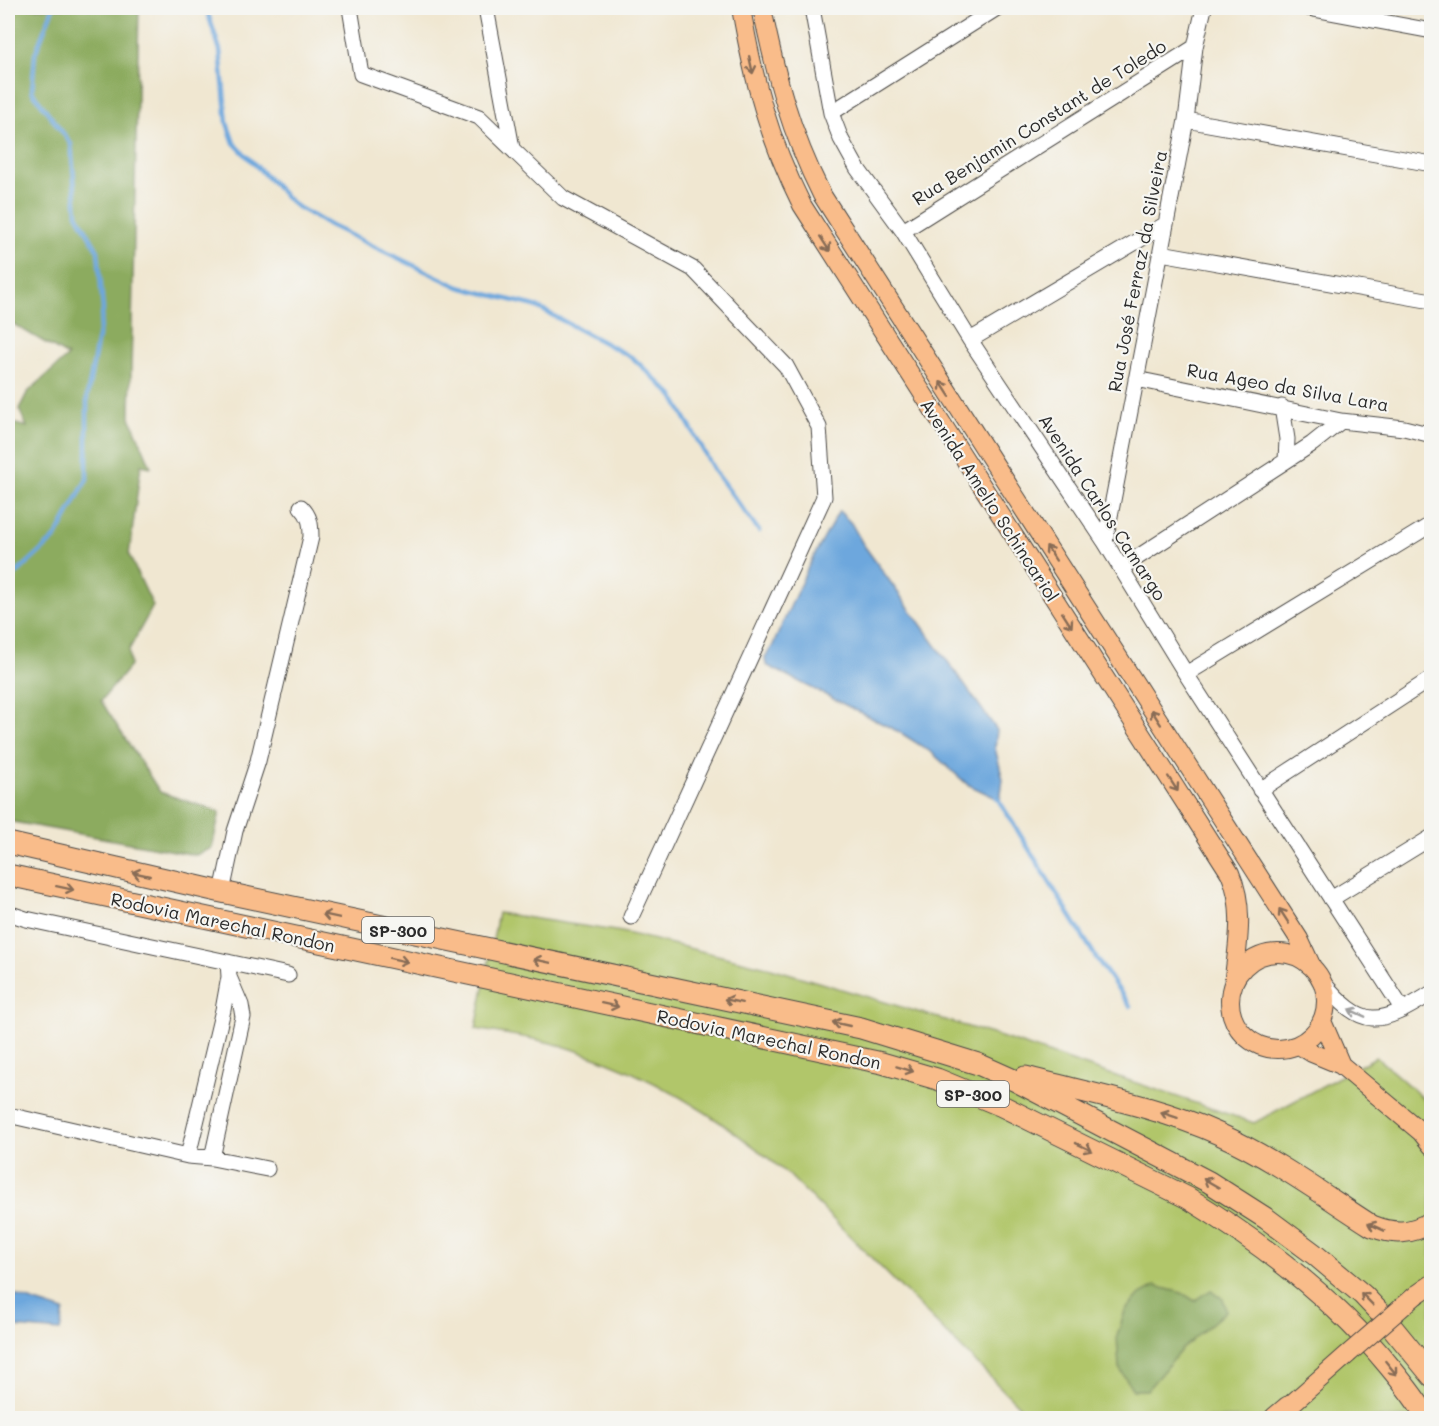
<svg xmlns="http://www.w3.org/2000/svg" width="1439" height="1426" font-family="Mali,sans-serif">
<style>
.green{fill:#b1c66a;stroke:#6e784a;stroke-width:1.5}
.forest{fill:#8cab5e;stroke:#5c6b44;stroke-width:1.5}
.water{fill:#6da7dd;stroke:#4c6984;stroke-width:1.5}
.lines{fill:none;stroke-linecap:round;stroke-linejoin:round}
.stream{stroke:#6da7dd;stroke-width:4.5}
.minor-casing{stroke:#494744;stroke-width:17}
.major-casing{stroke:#494744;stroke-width:20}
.highway-casing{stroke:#494744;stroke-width:23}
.minor{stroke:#fff;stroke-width:15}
.major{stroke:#f9bc8a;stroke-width:18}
.highway{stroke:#f9bc8a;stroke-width:21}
.major-bridge-casing{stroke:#494744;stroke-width:20;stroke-linecap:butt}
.major-bridge{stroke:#f9bc8a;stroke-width:18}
.oneway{stroke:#886c56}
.oneway2{stroke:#a0a0a0}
.labels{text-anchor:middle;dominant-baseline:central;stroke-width:4.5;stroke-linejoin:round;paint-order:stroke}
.shield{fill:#f6f6f2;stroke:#686867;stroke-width:1.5}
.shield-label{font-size:16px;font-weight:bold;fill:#2b2b2b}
.street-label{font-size:18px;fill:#2b2b2b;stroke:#f6f6f2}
</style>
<rect width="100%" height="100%" fill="#f6f6f2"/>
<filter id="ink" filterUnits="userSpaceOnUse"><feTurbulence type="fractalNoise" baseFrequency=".0167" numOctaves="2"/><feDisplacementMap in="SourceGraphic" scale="12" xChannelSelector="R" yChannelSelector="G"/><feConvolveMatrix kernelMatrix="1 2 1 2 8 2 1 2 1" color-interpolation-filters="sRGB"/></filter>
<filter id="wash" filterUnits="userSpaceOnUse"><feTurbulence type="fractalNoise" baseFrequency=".008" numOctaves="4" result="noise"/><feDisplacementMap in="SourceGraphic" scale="24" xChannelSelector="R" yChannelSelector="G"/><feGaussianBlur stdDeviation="1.35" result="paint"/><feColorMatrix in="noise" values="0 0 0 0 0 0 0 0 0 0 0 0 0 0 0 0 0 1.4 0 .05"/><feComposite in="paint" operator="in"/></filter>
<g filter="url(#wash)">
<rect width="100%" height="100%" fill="#f0e7d1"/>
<path class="green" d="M498,913L622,932L771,968L995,1035L1254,1123L1376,1057L1431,1105V1418H1031L792,1178C729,1123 655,1076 575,1050C544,1039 509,1035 476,1029Z"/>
<path class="forest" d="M8,8H139L130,417L151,467L141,465L129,555L153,606L129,650L130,666L101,701L160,792L220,812L212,848L196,855L8,821V422L27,427L19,409L27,393L68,356L8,321Z
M1155,1286L1182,1293L1195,1301L1211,1290L1223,1299L1226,1311L1182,1349L1147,1390H1133L1119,1368L1117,1336L1125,1311L1140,1294Z"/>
<path class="water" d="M839,511L851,523L863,544L997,730L995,748L1003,779L1000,800L967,784L931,752L901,733L766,665L765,657L772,647L809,565Z
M8,1293L64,1311L60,1331L15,1327L8,1334Z"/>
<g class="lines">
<path class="stream" d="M206,8L220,50L227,123L234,143L294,205L331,226L459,287L535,306L633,358L673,396L714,470L759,531
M8,581L56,537L87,479V397L103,310L98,251L77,214L71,144L32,91L35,54L53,8
M996,796L1097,959L1130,1006"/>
</g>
</g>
<g filter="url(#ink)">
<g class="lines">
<defs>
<path id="minor" d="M350,8L361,74L479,117L563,198L693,269L786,366L819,427L824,497L631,917
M486,8L512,148
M812,8L831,113L841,139L857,168L903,231L970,340L1105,542L1186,674L1403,1010
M1308,8L1432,31
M831,113L997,8
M1186,120L1432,164
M903,231L1195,47
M1161,253L1432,301
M970,340L1166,224
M1136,379L1341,421L1404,428L1432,435
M1282,407L1287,439L1286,461
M1105,542L1186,120L1195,47L1204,8
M1121,568L1312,444L1341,421
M1186,674L1432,524
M1260,790L1432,678
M222,892L235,831L258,761L311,537C311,524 310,516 301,507
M1331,899L1432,837
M8,913L26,919L288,975
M1321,980C1364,1031 1378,1026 1432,993
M8,1115L188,1156L212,1158L267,1169
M188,1156L223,1010L229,977
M212,1158L243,1017L241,1005L229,977L228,962"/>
<path id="major" d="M741,8C754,82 768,137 802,205L1230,873C1246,910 1237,947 1233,986
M762,8C776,77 790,131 822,195L1299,939L1312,967
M1230 1001a48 48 0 1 1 96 0a48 48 0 1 1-96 0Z
M1322,1021L1341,1065
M1299,1045L1312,1053L1341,1065L1421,1132L1432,1146
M1416,1295L1432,1284
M1288,1407L1348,1354"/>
<path id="highway" d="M8,843L222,892L861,1028L978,1064L1016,1081L1209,1182L1267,1219L1314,1254L1363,1295L1382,1315L1432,1376
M8,875L882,1063L937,1079L1002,1106L1188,1198C1263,1244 1334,1298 1389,1366C1403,1383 1417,1400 1427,1418
M1025,1077C1090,1094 1157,1106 1219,1134C1273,1158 1322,1194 1372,1226C1395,1235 1410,1234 1432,1222
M1275,1418L1288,1407"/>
</defs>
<use href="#minor" class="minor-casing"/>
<use href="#major" class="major-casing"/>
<use href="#highway" class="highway-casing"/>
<use href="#minor" class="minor"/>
<use href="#major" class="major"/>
<use href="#highway" class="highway"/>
<defs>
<path id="major-bridge" d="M1348,1354L1416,1295"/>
</defs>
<use href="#major-bridge" class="major-bridge-casing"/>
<use href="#major-bridge" class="major-bridge"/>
</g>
<defs><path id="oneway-shaft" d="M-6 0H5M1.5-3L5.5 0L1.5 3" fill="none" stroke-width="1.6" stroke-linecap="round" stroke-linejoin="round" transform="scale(1.5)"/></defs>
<g class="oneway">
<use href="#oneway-shaft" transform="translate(751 65) rotate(78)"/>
<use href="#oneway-shaft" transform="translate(825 244) rotate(57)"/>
<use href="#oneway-shaft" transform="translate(945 389) rotate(-123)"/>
<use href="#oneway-shaft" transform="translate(1051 553) rotate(-123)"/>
<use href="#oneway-shaft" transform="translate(1067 620) rotate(57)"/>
<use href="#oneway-shaft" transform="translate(1156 717) rotate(-123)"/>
<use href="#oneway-shaft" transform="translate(1173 784) rotate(57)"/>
<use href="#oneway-shaft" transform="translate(141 874) rotate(-167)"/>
<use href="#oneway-shaft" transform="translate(65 888) rotate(12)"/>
<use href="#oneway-shaft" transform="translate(331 916) rotate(-168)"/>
<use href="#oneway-shaft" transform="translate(1284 916) rotate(-123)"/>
<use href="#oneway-shaft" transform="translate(399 960) rotate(12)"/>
<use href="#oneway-shaft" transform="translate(542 961) rotate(-168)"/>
<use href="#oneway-shaft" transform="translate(733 1001) rotate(-168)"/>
<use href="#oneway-shaft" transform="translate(610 1005) rotate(12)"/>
<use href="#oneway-shaft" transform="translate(841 1024) rotate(-167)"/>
<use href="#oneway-shaft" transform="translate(905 1069) rotate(17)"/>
<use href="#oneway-shaft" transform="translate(1169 1115) rotate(-162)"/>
<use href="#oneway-shaft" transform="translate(1084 1147) rotate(26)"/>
<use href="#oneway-shaft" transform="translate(1211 1183) rotate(-150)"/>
<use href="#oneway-shaft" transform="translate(1376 1227) rotate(-156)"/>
<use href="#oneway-shaft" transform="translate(1367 1299) rotate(-135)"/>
<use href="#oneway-shaft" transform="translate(1391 1368) rotate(51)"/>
</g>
<use class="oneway2" href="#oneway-shaft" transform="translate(1357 1013) rotate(-156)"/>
</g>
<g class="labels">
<g class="shield">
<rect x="362" y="917" width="72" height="26" rx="4.5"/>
<rect x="937" y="1081" width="72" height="26" rx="4.5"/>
</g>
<g class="shield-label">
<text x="398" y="930">SP-300</text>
<text x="973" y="1094">SP-300</text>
</g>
<g class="street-label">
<text transform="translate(1039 122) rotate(-32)">Rua Benjamin Constant de Toledo</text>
<text transform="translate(1137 271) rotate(-79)">Rua José Ferraz da Silveira</text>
<text transform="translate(1288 387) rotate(10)">Rua Ageo da Silva Lara</text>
<text transform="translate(990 500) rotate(57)">Avenida Amelio Schincariol</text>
<text transform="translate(1103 507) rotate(57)">Avenida Carlos Camargo</text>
<text transform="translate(223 922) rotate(12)">Rodovia Marechal Rondon</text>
<text transform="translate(769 1039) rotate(12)">Rodovia Marechal Rondon</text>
</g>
</g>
<rect width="1439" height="1426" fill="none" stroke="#f6f6f2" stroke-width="30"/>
</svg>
